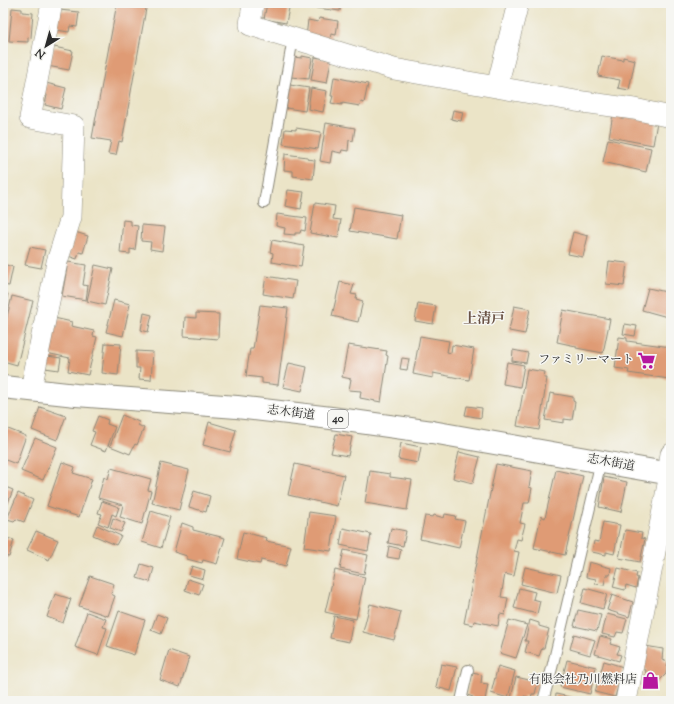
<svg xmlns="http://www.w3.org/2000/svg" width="674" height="704" font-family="'Sorts Mill Goudy','Noto Serif JP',serif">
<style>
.building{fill:#df9b74}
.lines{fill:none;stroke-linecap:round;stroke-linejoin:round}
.lane-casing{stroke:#8b8879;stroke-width:12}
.street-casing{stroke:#8b8879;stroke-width:22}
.primary-casing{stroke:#8b8879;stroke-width:24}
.lane{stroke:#fff;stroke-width:10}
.street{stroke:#fff;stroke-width:21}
.primary{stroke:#fff;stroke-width:22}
.labels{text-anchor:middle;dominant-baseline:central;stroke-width:3;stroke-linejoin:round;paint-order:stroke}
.shield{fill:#f6f6f2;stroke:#686867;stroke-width:1}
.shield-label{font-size:11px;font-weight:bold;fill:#2b2b2b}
.poi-label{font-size:12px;fill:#2b2b2b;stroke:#f6f6f2;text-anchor:end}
.street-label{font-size:12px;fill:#2b2b2b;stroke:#f6f6f2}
.quarter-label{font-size:14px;font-weight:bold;fill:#6a5245;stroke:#f6f6f2}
</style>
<rect width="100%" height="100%" fill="#f6f6f2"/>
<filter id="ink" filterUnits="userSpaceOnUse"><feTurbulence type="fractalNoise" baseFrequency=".025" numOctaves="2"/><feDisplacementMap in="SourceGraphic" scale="8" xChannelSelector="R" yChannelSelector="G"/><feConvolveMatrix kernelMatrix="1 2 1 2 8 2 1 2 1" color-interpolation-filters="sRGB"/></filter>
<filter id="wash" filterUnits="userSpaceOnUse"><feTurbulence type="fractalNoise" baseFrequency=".012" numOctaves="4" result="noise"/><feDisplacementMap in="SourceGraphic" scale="16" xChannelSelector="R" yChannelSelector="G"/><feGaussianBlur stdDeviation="0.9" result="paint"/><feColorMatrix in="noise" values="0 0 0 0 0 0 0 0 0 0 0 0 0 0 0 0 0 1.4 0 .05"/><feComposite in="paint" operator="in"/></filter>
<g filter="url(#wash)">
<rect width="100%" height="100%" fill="#ebe4c7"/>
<g id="blocks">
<path class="building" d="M117,3H147L122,142L119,141L116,155L108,154L111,141L92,138Z
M267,3H290L286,23L264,19Z
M316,3H341L340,11L316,8Z
M12,8L22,9V12L33,13L31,38L28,37V42L9,41Z
M59,10L79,12L77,27L70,26L69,32L56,30Z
M319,18L338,21L336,35L331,34L330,40L306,37L308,20L318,22Z
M54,47L73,51L69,70L47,66Z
M302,56L312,58L309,79L291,77L293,57L302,58Z
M602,56L623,60V57L635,60L629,90L618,88L620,80L598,76Z
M315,57L331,60L327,83L311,80Z
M334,77L368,84L364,103L361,102L360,106L342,103V105L331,103L333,96H331Z
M46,83L66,88L61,109L45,105L47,95L44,94Z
M290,85L309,88L305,111L286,108Z
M311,88L327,91L323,112L308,109Z
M453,110L463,112L461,121L451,119Z
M613,114L657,122L653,145L609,137Z
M326,123L355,128L353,141L349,140L348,151L342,150L341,153L332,151L330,163L320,161Z
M296,128L321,132L318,149L283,144L285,129L296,130Z
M608,139L651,148L646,172L603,162Z
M285,154L307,157V159L315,160L313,179L293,176V171L284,170Z
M288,190L304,192L301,209L285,206Z
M315,203L335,206L333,219L341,220L338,238L310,233Z
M354,207L401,215L397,239L350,231Z
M277,214L307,218L305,231L301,230L300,233H295V235L284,234L285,228L276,226Z
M123,220L131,221V225L138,226L135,250L130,249V254L120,253Z
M142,225L165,227L162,251L150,249L151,242L141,241Z
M75,232L88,236L83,253L79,252L77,259L68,256Z
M573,232L588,236L583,257L568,254Z
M272,240L304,246L301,267L272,262L273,253L270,252Z
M30,247L45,250L41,268L25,265Z
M609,261L627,263L624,286L606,284Z
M68,262L86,265L83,285L88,286L86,300L62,296Z
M3,264L13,267L9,286L3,285Z
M95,265L113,269L105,305L87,301Z
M266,276L296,281L293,299L263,294Z
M340,282L354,285L351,294L357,295L356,299L363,301L358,322L332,316Z
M648,288L671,293V318L642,310Z
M3,293L8,294L4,311H3Z
M12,296L33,301L17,365L3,361V333Z
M114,300L130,304L123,336L106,332Z
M418,303L436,306L433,324L415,321Z
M260,305L288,308L278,385L262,383V378L246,376L250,349H253Z
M514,306L530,309L525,334L509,331Z
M563,310L610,319L603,353L576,348V346L557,342Z
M144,313L152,315L148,332L141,330Z
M196,313L219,314L218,339L184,336L185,317L196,318Z
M54,318L72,322L71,326L94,331L93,336L97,337L88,375L68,371L70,358L46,353Z
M625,324L637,326L635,336L623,334Z
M420,336L449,341L447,352L451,353L452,345L474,349L469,380L433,373V378L413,374Z
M619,337L627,338V341L671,347V364L669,379L628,373L629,370L615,368Z
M105,343L121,344L118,375L102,373Z
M348,345L387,351L386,355L388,356L381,402L360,398L361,391L349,390L351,379L342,377Z
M513,350L528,353L526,363L512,361Z
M136,351L153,352L151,380L139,379L140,368H136Z
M47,356L61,358L59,370L45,368Z
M402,358L409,359L407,370L400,369Z
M507,362L524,365L520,387L503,384Z
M289,363L307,367L302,391L283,387Z
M527,369L545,372L544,378H547L539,430L517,426Z
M550,393L573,397V401L575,402L572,420L564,419V423L545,420Z
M467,406L482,408L481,418L465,415Z
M40,407L66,416L57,440L32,430Z
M122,415L139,422L138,425L144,428L137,445L135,444L130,454L110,446Z
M98,416L108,420L107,424L115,427L106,451L90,445L95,432L92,431Z
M209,422L236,430L230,452L203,445Z
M3,427L26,436L16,464L3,459Z
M336,434L352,437L348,456L331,453Z
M35,438L57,447L43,480L21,471Z
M401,443L421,447L418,463L398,459Z
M459,452L480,457L473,483L453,478Z
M62,462L75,467L73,473L92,479L79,517L47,506Z
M161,463L189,470L179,510L152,503Z
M295,464L344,475L337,506L288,495Z
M496,464L532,471L529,487L532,488L529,503H524L520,523L525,524L521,540L517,539L514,551L519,552L514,576L505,574L501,597L508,598L505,615L500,614L498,626L474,621L473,625L464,623Z
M111,468L151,479L148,490L151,491L142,524L120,517L123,505L98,498L104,477L108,479Z
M556,470L583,476L565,555L534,548L541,516L545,518Z
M370,471L390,474V477L412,480L407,510L365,503Z
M604,477L627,482L621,512L599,507Z
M3,486L13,490L3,516Z
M194,491L210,496L206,512L189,507Z
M18,493L33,500L24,522L16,519L14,521L7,519Z
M102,501L119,507L116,516L112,514L108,527L98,523L102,514L98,513Z
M151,511L170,517L161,548L142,542Z
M309,512L336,516L331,551L304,547Z
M445,514L456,516L455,519L465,521L459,548L420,539L425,516L433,517L434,515L444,518Z
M113,518L125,523L121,532L110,528Z
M603,522L620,525L614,554L606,552V555L592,552L594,541L599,542Z
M182,523L193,527V530L225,538L217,564L203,560L202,563L187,559V556L174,552Z
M97,525L121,536L116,545L93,535Z
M343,528L371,534L368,551L340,545Z
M391,528L406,531L403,546L388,543Z
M625,530L642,533L641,538L645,539L640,562L619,558Z
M36,531L58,540L49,560L27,550Z
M243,532L267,538L266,541L291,546L286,566L261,560L260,564L237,559Z
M3,537L14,540L9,557L3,556Z
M389,546L401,549L399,559L387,557Z
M344,550L368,555L364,574L340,569Z
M589,562L611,568L610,575H606L604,585L595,584L596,579L586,577Z
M141,564L154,568L150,582L137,578Z
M192,566L205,570L203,579L189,575Z
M525,567L561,575L557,593L521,584Z
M618,568L637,573L636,577L638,578L636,588L626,585L625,590L613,587Z
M335,570L365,577L356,619L325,612Z
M90,576L114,584L111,594L115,596L108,616L79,606Z
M188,579L203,584L199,595L185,590Z
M519,588L535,592L533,599L540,601L537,614L514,608Z
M585,588L607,594L603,609L581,603Z
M55,594L71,599L63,623L47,617Z
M612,595L633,602L629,617L607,610Z
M370,604L401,612L394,640L363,632Z
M578,610L601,615L597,631L574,626Z
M119,611L145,620L134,655L107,646Z
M87,612L106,619L103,627L107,628L98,655L75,647Z
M157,614L167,618L161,634L151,630Z
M607,614L627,619L623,633L617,632L615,637L602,634Z
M334,616L353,620L349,642L330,638Z
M509,620L527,625L516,658L500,653Z
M530,620L539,623V626L549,629L544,648H542L539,656L525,652L528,641H525Z
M574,634L595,640L590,655L570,649Z
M600,636L612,639L610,644L620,647L617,654L621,655L619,661L595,654Z
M645,646L663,649L662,660L668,662L666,674L653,687L643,685L646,670L640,669Z
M169,650L189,657L180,687L160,680Z
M567,660L596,667L590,694L560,687Z
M604,661L623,667L615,697L595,692Z
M441,664L457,667L451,691L436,687Z
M498,666L515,671L508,698L491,693Z
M472,673L482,675L481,683L488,684L485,700L480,699V701L473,700V697L467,695Z
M516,677L538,682L535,694H532L531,698L524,696L523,700L511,698Z
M556,694L582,700V701H555Z"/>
</g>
</g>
<g filter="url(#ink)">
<use href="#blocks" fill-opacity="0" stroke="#8b8879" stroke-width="1"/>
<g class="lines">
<defs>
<path id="lane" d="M264,203L293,38
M461,701L468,670
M543,701L552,668L601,461"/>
<path id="street" d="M253,3L250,25L394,69L576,101L634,109L671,117
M497,87L518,3
M31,389L57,262L71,217L74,126L30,118L52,3
M626,701L670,474V460L671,454"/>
<path id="primary" d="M3,387L76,395L237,407L331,418L432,432L671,474"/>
</defs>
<use href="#lane" class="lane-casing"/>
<use href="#street" class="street-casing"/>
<use href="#primary" class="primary-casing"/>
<use href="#lane" class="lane"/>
<use href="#street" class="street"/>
<use href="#primary" class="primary"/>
</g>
</g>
<defs>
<symbol id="supermarket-bare" viewBox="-9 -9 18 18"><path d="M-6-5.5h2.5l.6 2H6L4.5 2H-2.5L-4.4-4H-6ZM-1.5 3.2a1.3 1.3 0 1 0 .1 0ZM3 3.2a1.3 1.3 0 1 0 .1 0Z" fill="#b5179e" stroke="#f6f6f2" stroke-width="2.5" paint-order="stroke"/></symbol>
<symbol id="shop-bare" viewBox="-9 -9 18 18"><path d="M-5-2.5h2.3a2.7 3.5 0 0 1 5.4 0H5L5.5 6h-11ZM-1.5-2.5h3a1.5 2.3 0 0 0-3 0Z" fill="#b5179e" stroke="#f6f6f2" stroke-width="2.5" paint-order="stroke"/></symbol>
</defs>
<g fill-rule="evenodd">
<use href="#supermarket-bare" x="634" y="348" width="25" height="25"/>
<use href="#shop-bare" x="638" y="668" width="25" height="25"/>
</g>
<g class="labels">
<rect class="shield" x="328" y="410" width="20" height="18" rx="3"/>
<g class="shield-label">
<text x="338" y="419">40</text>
</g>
<g class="poi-label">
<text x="634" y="360">ファミリーマート</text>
<text x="637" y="680">有限会社乃川燃料店</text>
</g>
<g class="street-label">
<text transform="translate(291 413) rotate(7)">志木街道</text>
<text transform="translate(611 463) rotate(10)">志木街道</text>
</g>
<g class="quarter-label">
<text x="484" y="320">上清戸</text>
</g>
</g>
<rect width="674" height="704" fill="none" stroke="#f6f6f2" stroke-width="16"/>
<g transform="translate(46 46) rotate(217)" stroke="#f6f6f2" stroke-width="3" paint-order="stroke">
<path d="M0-3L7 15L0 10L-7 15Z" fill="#2b2b2b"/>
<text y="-6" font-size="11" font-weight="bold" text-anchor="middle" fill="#2b2b2b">N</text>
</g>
</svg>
